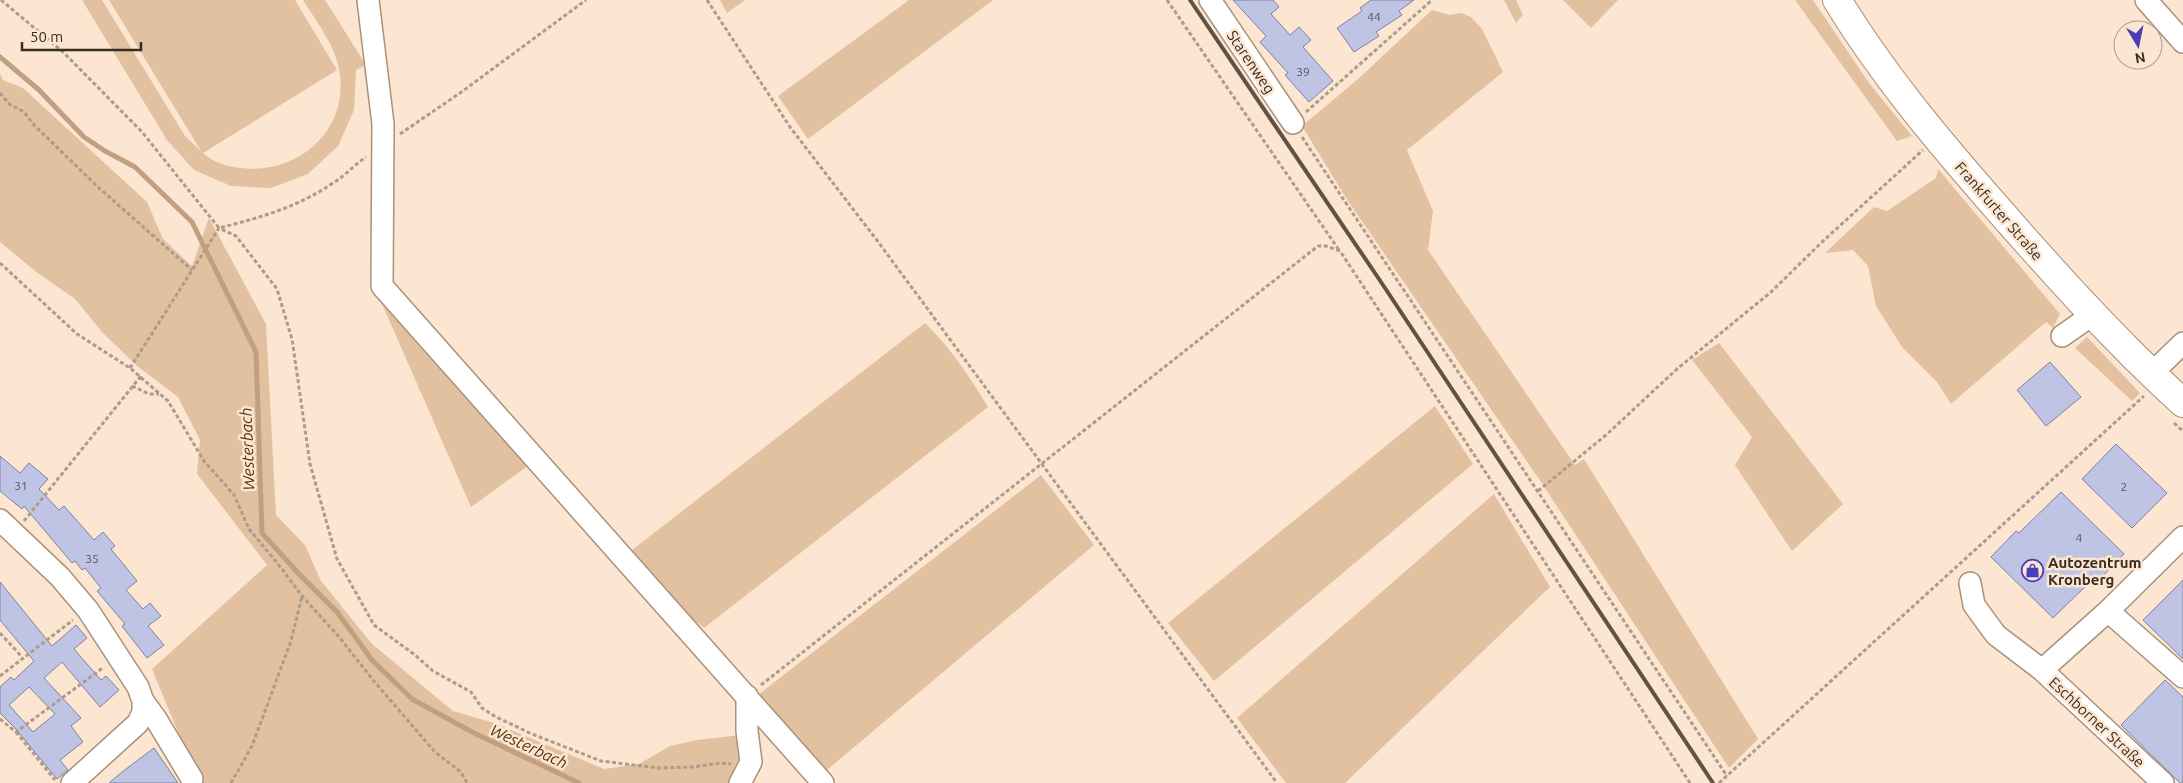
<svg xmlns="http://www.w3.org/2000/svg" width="2183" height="783" font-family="Ubuntu,sans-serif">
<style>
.green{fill:#e2c1a1}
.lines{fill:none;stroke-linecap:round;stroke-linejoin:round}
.stream{stroke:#c1a081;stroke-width:5}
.building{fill:#c0c4e4;stroke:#7e819f;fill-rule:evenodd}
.minor-casing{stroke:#aa9179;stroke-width:24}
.major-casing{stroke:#aa9179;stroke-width:30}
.path{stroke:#ad9b8b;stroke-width:3;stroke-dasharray:4 2.5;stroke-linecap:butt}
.minor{stroke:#fff;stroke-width:21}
.major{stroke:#fff;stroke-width:28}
.rail{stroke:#5f5246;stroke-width:4}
.labels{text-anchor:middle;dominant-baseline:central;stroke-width:5;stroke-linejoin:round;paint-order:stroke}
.number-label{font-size:12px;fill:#595252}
.street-label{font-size:15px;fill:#372c22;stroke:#fce6d1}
.poi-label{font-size:15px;font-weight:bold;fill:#372c22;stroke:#fce6d1;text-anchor:start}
.water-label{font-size:16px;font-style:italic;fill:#55330c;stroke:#fce6d1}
</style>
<rect width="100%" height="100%" fill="#fce6d1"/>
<path class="green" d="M82,0H102L185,136L201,151L109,0H295L337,70L203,153C212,162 229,167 241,168C296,175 347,133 340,75C337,47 317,23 303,0H325L366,65L356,70L354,110L338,146L308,174L271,188L231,186L194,170L167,140Z
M720,0H745L727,13Z
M909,0H993L808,139L778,96Z
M1504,0H1516L1523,15L1516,23Z
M1563,0H1618L1591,28Z
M1795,0H1813L1869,83L1912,136L1897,141Z
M1432,10L1450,15L1461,13L1471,17L1482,29L1503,72L1407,150L1433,211L1428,250L1575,465L1584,459L1758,739L1729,768L1541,482L1346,198L1302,126L1358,79Z
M0,74L3,80L23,88L147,202L163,239L192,266L209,218L266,324L276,515L305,545L321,581L372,644L453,711L494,723L604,769L639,764L670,746L697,740L741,735L749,783H199L152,669L267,565L197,474L200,440L178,397L137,366L102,332L75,299L35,271L0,242Z
M1938,169L2060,314L2053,328L2046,322L1951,404L1937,382L1902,347L1876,306L1868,266L1853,250L1825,253L1874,207L1887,211L1936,178Z
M379,297L532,463L471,507Z
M925,323C951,348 969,376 988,407L704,628L665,596L632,550Z
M2087,337L2140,393L2132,401L2075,348Z
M1719,343L1843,504L1792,551L1735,465L1752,437L1692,360Z
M1435,406L1473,464L1214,681L1168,623Z
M1041,475L1094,545L821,775L754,698Z
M1494,494L1550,587L1345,783H1286L1237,718Z"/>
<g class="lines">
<path class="stream" d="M0,57L39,90L84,137L105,151L135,167L192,222L256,352L262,533L298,573L337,612L372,660L412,699L472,732L579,783"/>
</g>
<path class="building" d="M1233,0H1273L1279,7L1271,14L1290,35L1299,27L1311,40L1303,47L1333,81L1309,102L1285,75L1288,73L1260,42L1266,36Z
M1371,0H1414L1399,11L1402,15L1376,32L1379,36L1354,52L1337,28L1362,11L1360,8Z
M2050,362L2081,397L2046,426L2017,390Z
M2116,444L2167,493L2132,528L2082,479Z
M0,456L20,473L29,463L48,479L39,489L59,510L64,506L94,540L103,532L115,546L111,549L137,581L126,590L143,609L150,603L161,616L148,626L164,645L147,658L122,626L125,624L97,591L101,588L85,568L82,570L75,561L72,563L24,506L22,509L0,491Z
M2061,492L2124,554L2097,582L2093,579L2053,618L1991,557L2016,531L2019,533Z
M2183,580V659L2143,620Z
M0,582L52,646L76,625L87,638L74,649L101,680L106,676L119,690L100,707L62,662L44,678L81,718L71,726L83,742L60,760L68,770L57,779L15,728L0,713V687L11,677L14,680L34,661L0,620ZM29,687L55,714L33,732L9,705Z
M2165,680L2183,697V783H2180L2121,725Z
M154,748L178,783H109L122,772Z"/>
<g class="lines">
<defs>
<path id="minor" d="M368,0L383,124L382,286L823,783
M1210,0L1293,123
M2146,0L2183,42
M2062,336L2092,315
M2151,374L2183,343
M0,520L60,577L88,610L138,687L143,701V712L138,723L72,783
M1970,583L1974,605L1996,635L2042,670
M2108,611L2183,677
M143,701L156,719L192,779
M740,783L751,762L747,731V696
M2163,783L2042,670L2108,611L2183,537"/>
<path id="major" d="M1837,0C1881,72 1935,137 1991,201C2052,271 2114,340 2183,403"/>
</defs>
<use href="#minor" class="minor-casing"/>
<use href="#major" class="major-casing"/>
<path class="path" d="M1,0L63,52L142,132L219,228C259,218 298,207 333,183C345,176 354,165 366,157
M707,0L790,127L876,239L1277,783
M1167,0L1339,250
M0,93L9,104L24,112L35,126L99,188L192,270
M1306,112L1432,0
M400,134L460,93L586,0
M1302,137L1727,776
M0,263L77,334L130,368L168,401L204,461L234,495L249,529L282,569L302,596L340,638L373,680L435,752L461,772L467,783
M130,368L219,228L236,236L277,289L292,339L310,464L337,559L374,625L415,655L433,671L471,692L482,708L496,717L532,734L601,761L658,768L692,767L720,763L731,764
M132,386L149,394H159
M2174,423L2183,431
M1538,491L1606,435L1677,369L1771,292L1822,242L1923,150
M24,521L141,376
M0,633L22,657
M0,676L73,620
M761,685L1318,246H1326L1340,251L1690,783
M0,719L16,732L104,667
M16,732L55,780
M231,783L252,746L291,641L302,596
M1719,783L2144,396"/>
<use href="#minor" class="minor"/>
<use href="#major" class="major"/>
<path class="rail" d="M1190,0L1381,282L1713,783"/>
</g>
<defs>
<symbol id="shop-ring" viewBox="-11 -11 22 22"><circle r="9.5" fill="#fce6d1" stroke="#493fb6" stroke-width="1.5"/><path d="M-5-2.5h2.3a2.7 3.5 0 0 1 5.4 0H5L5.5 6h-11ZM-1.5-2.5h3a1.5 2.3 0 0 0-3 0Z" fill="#493fb6"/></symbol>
</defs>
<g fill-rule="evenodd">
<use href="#shop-ring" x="2020" y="558" width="25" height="25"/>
</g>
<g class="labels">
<g class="number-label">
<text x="1374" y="16">44</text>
<text x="1303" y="71">39</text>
<text x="21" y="485">31</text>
<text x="2124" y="486">2</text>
<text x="2079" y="537">4</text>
<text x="92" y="558">35</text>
</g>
<g class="street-label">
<text transform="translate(1251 62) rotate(56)">Starenweg</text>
<text transform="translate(1999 211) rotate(49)">Frankfurter Straße</text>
<text transform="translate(2097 722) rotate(43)">Eschborner Straße</text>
</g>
<g class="poi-label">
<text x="2048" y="562">Autozentrum<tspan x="2048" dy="17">Kronberg</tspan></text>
</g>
<g class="water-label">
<text transform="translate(247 449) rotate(-92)">Westerbach</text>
<text transform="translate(529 746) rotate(25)">Westerbach</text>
</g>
</g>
<g transform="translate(2138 45) rotate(170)"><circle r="24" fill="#fce6d1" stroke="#ad9c8b"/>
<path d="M0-4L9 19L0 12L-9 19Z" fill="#493fb6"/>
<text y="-8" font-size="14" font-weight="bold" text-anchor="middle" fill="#372c22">N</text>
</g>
<path d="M22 42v8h119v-8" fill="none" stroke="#372c22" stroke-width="2.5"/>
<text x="30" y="42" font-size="15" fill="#372c22" stroke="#fce6d1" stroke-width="4" paint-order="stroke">50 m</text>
</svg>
